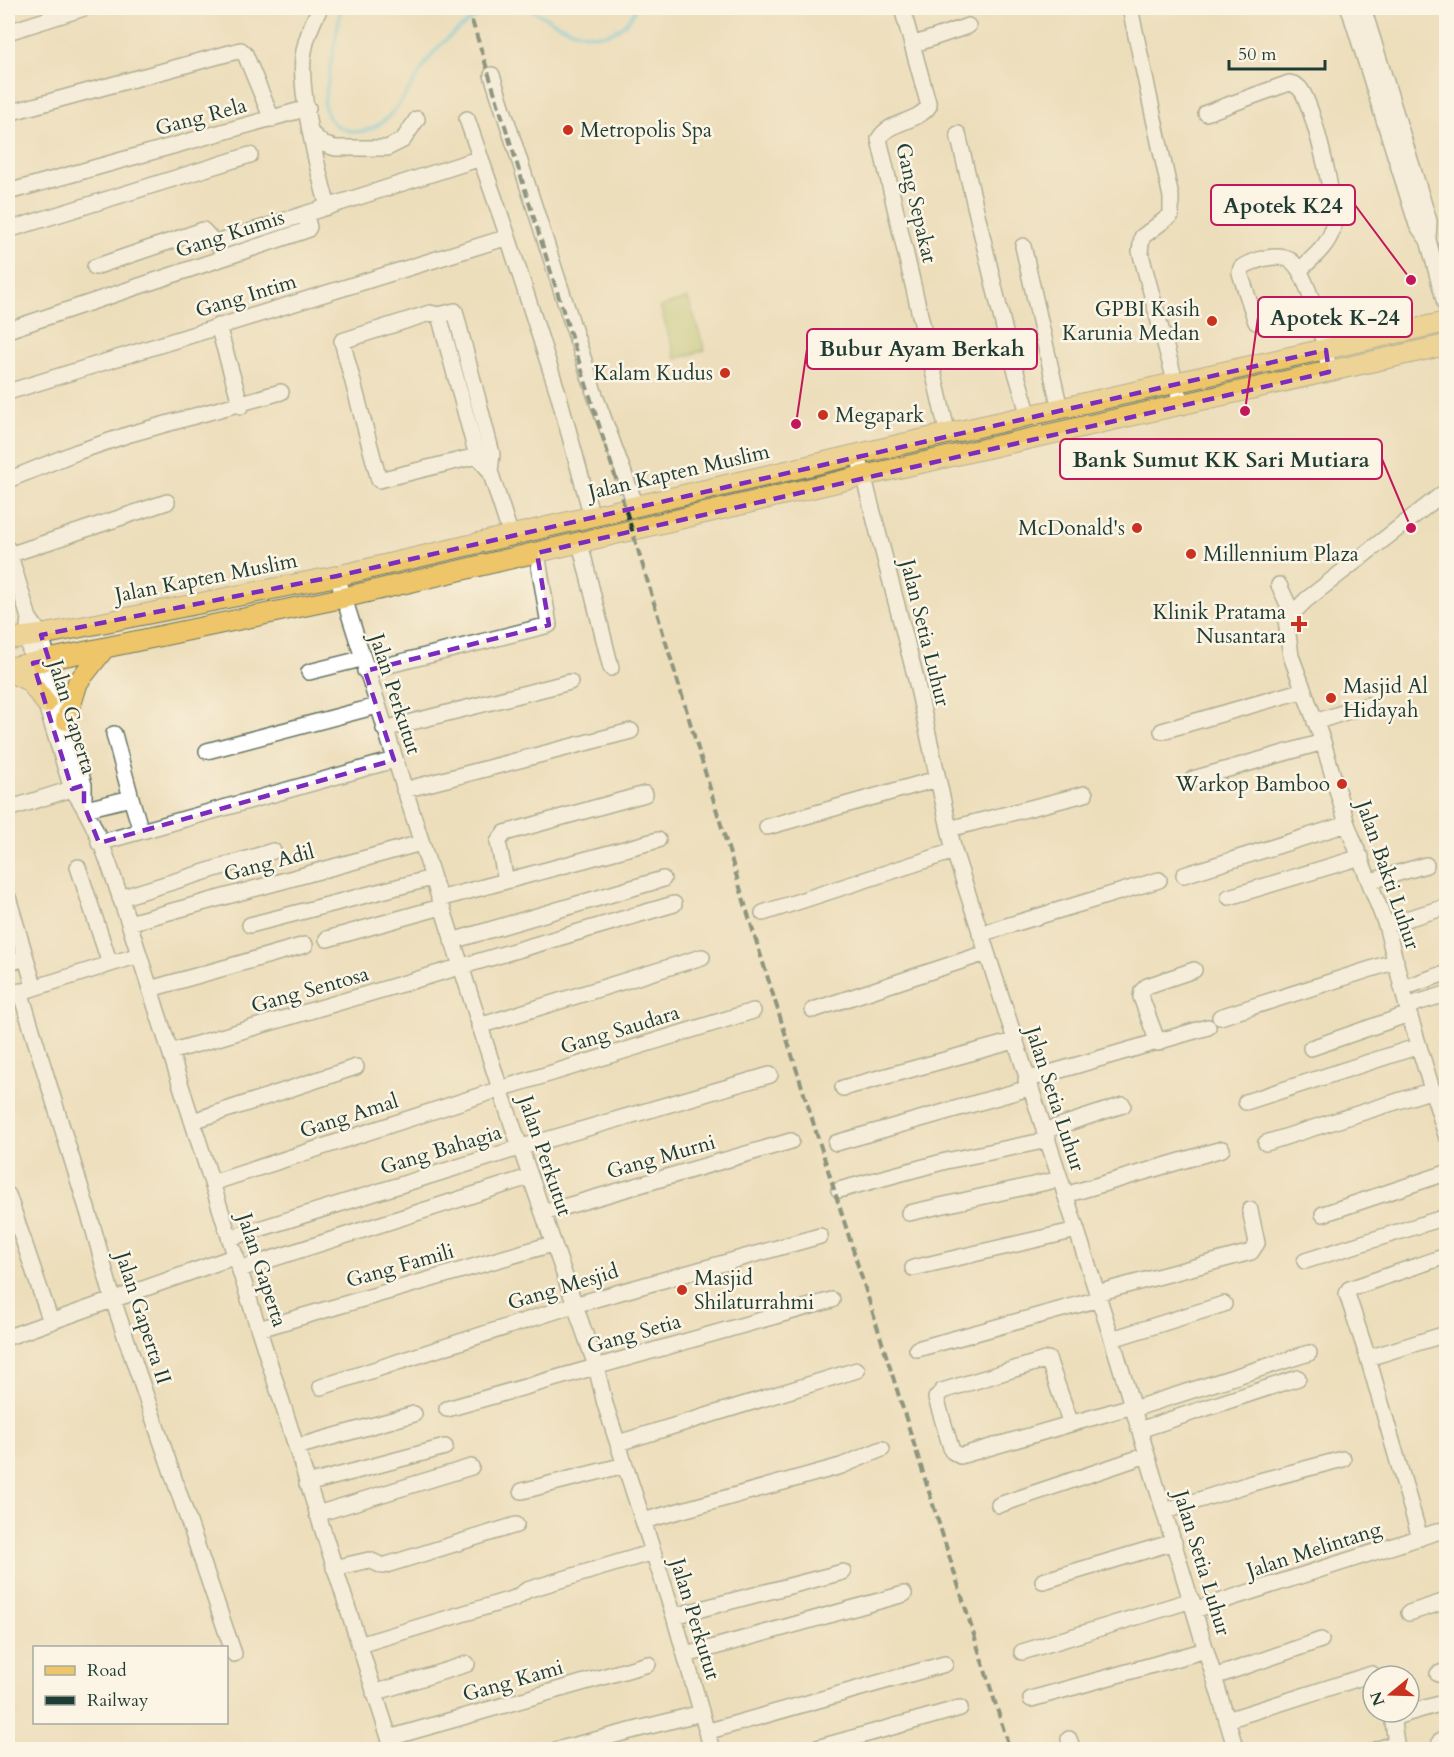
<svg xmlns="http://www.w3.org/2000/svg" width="1454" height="1757" font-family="Cardo,serif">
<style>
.green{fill:#adc165;stroke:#667f4c;stroke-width:1.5}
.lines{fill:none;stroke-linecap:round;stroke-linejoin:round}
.stream{stroke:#61c5de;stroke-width:4}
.minor-casing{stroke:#677563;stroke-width:18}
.major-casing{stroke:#677563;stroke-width:22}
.minor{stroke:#fff;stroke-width:15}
.major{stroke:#eec569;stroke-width:20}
.rail{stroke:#1f3d34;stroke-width:4;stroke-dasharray:9 4.5;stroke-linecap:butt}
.marked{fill:none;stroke:#7b2cbf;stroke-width:4.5;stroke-dasharray:12 8;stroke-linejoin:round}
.poi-dot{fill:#c8321e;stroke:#fcf5e5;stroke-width:2}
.labels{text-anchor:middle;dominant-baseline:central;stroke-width:5;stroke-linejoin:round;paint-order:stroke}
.street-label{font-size:21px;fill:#1f3d34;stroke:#fcf5e5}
.poi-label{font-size:21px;fill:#1f3d34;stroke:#fcf5e5;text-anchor:start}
.leader{fill:none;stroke:#c2185b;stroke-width:2}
.callout-dot{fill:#c2185b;stroke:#fcf5e5;stroke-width:2}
.callout{fill:#fcf5e5;stroke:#c2185b;stroke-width:2}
.callout-label{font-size:22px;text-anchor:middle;font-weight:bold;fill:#1f3d34}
</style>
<rect width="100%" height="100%" fill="#fcf5e5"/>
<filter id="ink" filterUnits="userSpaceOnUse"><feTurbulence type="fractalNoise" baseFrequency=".0167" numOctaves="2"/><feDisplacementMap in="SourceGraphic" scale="12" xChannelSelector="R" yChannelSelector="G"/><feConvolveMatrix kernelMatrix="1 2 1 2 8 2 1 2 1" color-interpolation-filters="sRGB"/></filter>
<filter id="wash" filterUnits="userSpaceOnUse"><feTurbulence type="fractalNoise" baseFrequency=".008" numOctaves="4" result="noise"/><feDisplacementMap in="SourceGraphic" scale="24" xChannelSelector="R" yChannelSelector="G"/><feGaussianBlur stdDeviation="1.35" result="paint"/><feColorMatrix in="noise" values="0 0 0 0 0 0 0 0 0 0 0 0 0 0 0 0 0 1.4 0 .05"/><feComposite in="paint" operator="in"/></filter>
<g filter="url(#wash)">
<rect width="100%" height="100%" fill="#eddebb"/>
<path class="green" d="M688,298L705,350L676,359L660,307Z"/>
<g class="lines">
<path class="stream" d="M341,8L324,104C327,117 332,126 346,130C390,143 412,77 435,51C450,34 474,17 494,8
M529,8C561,28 612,57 636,8"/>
</g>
</g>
<g filter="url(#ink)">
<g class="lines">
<defs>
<path id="minor" d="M320,8C313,21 307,35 304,51C297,86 318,171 328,207
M902,8L929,106C917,123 888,121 879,139L948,435
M1130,8L1171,197V215L1142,237L1140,251L1182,407
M1349,8L1417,225L1428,240
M1363,8L1429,221L1428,240L1446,307
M8,32L84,8
M912,45L968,26
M492,75L596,398L636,506
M8,113L241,50L245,54L272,119
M1206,113L1289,83C1295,84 1300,87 1303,93C1315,116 1339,208 1332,231C1327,247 1311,259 1300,270
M467,119L508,237
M312,134L323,144L335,148H387L403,140L417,119
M958,134L1008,345L1029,416
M8,192L308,108
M8,230L250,155
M1023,246L1060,409
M95,267L203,230L215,243L305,214
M439,315L477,456L490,471L511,536
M1256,322L1240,273L1241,268C1253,260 1277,253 1290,260C1309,272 1326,349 1329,372
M218,326L241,406
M8,330L307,230L309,227L305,214L481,158
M8,392L508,237L558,393L592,517
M858,455L915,675L954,851L1112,1339L1236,1750
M477,456L379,480L342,341L430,313L439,315L455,311L492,454L490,471
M8,480L77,452L130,434L281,392
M1446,491L1306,600L1286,620L1291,656L1323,742L1347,824L1386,925L1409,1014L1446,1135
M580,543L611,668
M8,549L29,618L41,635L84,785V805
M9,555L167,502
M337,576L500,1089L596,1366L605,1404L674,1616L712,1750
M1279,585L1292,613
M29,618L27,638L33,663L72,789C100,827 113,878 129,923L393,1750
M365,671L549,625L537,553
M309,672L361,659
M1315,722L1367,705
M384,729L570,682
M1162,731L1304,690
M114,734L131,798
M207,751L377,706
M1193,779L1323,742
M404,790L631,731
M8,809L81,786
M86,809L131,798L141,831
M767,827L937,779
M949,829L1085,794
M99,843L394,760
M78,867L110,964
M1184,875L1347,824
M506,881L658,840
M1371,881L1426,865
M8,897L34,986
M1229,897L1361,857
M120,898L273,851
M439,899L506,881L498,842L505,833L645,794
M763,913L954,851
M129,923L421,843
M250,925L432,878
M1386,925L1446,907
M980,934L1159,880
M327,939L441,907
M452,941L663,879
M8,963L26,958
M1403,988L1440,975
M150,989L305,945
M20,991L94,1231L113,1300L234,1654
M8,996L139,955
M1407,1006L1446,994
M813,1010L986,953
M1220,1017L1396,961
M479,1026L702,957
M1158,1043L1141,997L1142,991L1147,986L1194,970
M1311,1048L1409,1014
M170,1052L674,904
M1026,1080L1208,1027
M843,1088L1014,1041
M1246,1102L1419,1046
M193,1121L356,1067
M1044,1131L1123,1105
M836,1143L1029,1088
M1266,1143L1433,1090
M212,1183L500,1089L753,1011
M839,1190L946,1161L1048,1140
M8,1195L51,1322
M1065,1195L1222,1149
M543,1213L791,1141
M909,1213L1060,1179
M1323,1214L1446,1173
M230,1238L522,1147L770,1075
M1305,1261L1446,1217
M913,1268L1077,1230
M240,1269L529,1177
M1097,1293L1251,1252L1257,1243L1250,1210
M259,1329L552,1244
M8,1337L236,1256
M1112,1339L1224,1304
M917,1349L1099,1299
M1368,1358L1446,1334
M321,1387L574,1305L820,1236
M447,1409L832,1300
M1133,1409L1309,1353
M1071,1424L1048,1359L942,1391L936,1398L952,1451L960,1456L1108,1413L1132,1406
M1139,1430L1298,1378
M618,1443L857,1370
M296,1447L414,1414
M307,1484L445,1447
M522,1491L625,1465
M999,1505L1147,1455
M1165,1511L1252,1483L1343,1459
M317,1514L471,1467
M643,1521L841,1466L882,1449
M1420,1538L1368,1358L1347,1294L1349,1289L1446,1256
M334,1568L369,1560L383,1566L516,1525
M1043,1581L1174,1542
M1194,1610L1446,1529
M1409,1613L1446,1601
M674,1616L843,1572
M359,1645L515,1598L527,1590L653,1552
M1022,1652L1192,1600
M686,1655L904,1594
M1438,1674L1446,1671
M1214,1677L1321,1640
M374,1693L467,1664
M1031,1699L1206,1650
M1227,1720L1372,1674
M706,1732L945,1664
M389,1738L648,1664
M1069,1739L1073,1750
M1440,1741L1446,1738
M556,1750L701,1713
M810,1750L960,1708
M1375,1750L1396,1743L1393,1722L1398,1716L1446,1702"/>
<path id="major" d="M8,639L41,635L337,576L902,444L1446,322
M8,668L342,598L863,476L1446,345
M8,671L29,681L46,703
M66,720L78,682L104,649"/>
</defs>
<use href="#minor" class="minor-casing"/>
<use href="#major" class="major-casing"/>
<use href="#minor" class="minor"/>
<use href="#major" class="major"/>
<path class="rail" d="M468,8L632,530L754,934L1010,1750"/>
</g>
</g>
<path d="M0 0H1454V1757H0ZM1326,350L1329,372L537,553L549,625L365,671L394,760L99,843L84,805V785L72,789L33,663L49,660L41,635L337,576Z" fill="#eddebb" fill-opacity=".55" fill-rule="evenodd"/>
<path class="marked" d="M1326,350L1329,372L537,553L549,625L365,671L394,760L99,843L84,805V785L72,789L33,663L49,660L41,635L337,576Z"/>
<g class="poi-dot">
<circle cx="568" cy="130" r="6"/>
<circle cx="1212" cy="321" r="6"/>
<circle cx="725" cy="373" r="6"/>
<circle cx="823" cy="415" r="6"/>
<circle cx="1137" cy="528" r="6"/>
<circle cx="1191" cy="554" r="6"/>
<path d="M1296 615h6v6h6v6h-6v6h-6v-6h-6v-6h6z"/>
<circle cx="1331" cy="698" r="6"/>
<circle cx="1342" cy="784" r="6"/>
<circle cx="682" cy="1290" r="6"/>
</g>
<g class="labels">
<g class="street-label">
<text transform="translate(201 117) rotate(-15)">Gang Rela</text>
<text transform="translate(916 203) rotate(77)">Gang Sepakat</text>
<text transform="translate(230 234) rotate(-18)">Gang Kumis</text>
<text transform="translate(246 296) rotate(-17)">Gang Intim</text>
<text transform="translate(679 472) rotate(-13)">Jalan Kapten Muslim</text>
<text transform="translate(206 578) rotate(-11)">Jalan Kapten Muslim</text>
<text transform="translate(925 633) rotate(76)">Jalan Setia Luhur</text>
<text transform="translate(395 694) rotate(72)">Jalan Perkutut</text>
<text transform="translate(72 717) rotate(73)">Jalan Gaperta</text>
<text transform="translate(269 863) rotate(-15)">Gang Adil</text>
<text transform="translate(1388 875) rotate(71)">Jalan Bakti Luhur</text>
<text transform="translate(310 990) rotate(-16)">Gang Sentosa</text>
<text transform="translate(620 1030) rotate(-17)">Gang Saudara</text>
<text transform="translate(1055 1099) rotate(72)">Jalan Setia Luhur</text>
<text transform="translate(349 1116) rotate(-18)">Gang Amal</text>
<text transform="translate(441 1150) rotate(-17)">Gang Bahagia</text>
<text transform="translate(545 1156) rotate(71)">Jalan Perkutut</text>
<text transform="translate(661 1157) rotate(-16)">Gang Murni</text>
<text transform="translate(400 1266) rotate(-16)">Gang Famili</text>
<text transform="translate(262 1270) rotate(72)">Jalan Gaperta</text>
<text transform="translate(563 1287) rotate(-17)">Gang Mesjid</text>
<text transform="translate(143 1318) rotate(72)">Jalan Gaperta II</text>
<text transform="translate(634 1334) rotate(-16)">Gang Setia</text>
<text transform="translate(1314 1550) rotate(-18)">Jalan Melintang</text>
<text transform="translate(1202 1563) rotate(73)">Jalan Setia Luhur</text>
<text transform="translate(695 1619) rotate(73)">Jalan Perkutut</text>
<text transform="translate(513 1681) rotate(-16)">Gang Kami</text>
</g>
<g class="poi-label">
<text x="580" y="130">Metropolis Spa</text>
<text x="1200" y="309" text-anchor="end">GPBI Kasih<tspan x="1200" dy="24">Karunia Medan</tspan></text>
<text x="713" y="373" text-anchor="end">Kalam Kudus</text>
<text x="835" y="415">Megapark</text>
<text x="1125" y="528" text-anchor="end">McDonald's</text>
<text x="1203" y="554">Millennium Plaza</text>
<text x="1286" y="612" text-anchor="end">Klinik Pratama<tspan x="1286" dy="24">Nusantara</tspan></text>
<text x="1343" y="686">Masjid Al<tspan x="1343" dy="24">Hidayah</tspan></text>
<text x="1330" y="784" text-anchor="end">Warkop Bamboo</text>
<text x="694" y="1278">Masjid<tspan x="694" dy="24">Shilaturrahmi</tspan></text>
</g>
</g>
<path class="leader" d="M1411 280L1355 205M1245 411L1258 317M796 424L807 349M1411 528L1382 459"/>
<g class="callout-dot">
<circle cx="1411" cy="280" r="6"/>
<circle cx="1245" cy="411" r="6"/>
<circle cx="796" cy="424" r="6"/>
<circle cx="1411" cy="528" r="6"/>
</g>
<g class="callout">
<rect x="1211" y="185" width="144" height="40" rx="6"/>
<rect x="1258" y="297" width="154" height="40" rx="6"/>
<rect x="807" y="329" width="230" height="40" rx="6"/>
<rect x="1060" y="439" width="322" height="40" rx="6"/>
</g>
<g class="callout-label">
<text x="1283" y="213">Apotek K24</text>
<text x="1335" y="325">Apotek K-24</text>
<text x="922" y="356">Bubur Ayam Berkah</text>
<text x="1221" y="467">Bank Sumut KK Sari Mutiara</text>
</g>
<rect width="1454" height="1757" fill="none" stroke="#fcf5e5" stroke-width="30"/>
<rect x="33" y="1646" width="195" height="78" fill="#fcf5e5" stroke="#a4ab9e" stroke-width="1.5"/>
<rect x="45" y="1666" width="30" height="9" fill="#eec569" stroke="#a4ab9e" stroke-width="1.5"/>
<text x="87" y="1676" font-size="18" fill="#1f3d34">Road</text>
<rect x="45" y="1696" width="30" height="9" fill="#1f3d34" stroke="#a4ab9e" stroke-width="1.5"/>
<text x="87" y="1706" font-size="18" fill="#1f3d34">Railway</text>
<g transform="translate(1391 1694) rotate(251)"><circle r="28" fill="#fcf5e5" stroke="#a4ab9e" stroke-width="1.5"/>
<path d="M0-4.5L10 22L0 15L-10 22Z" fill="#c8321e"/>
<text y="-9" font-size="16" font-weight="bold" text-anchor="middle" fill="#1f3d34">N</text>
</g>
<path d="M1229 60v9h96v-9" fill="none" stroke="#1f3d34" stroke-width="3"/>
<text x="1238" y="60" font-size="18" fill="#1f3d34" stroke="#fcf5e5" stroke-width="4.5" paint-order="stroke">50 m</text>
</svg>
